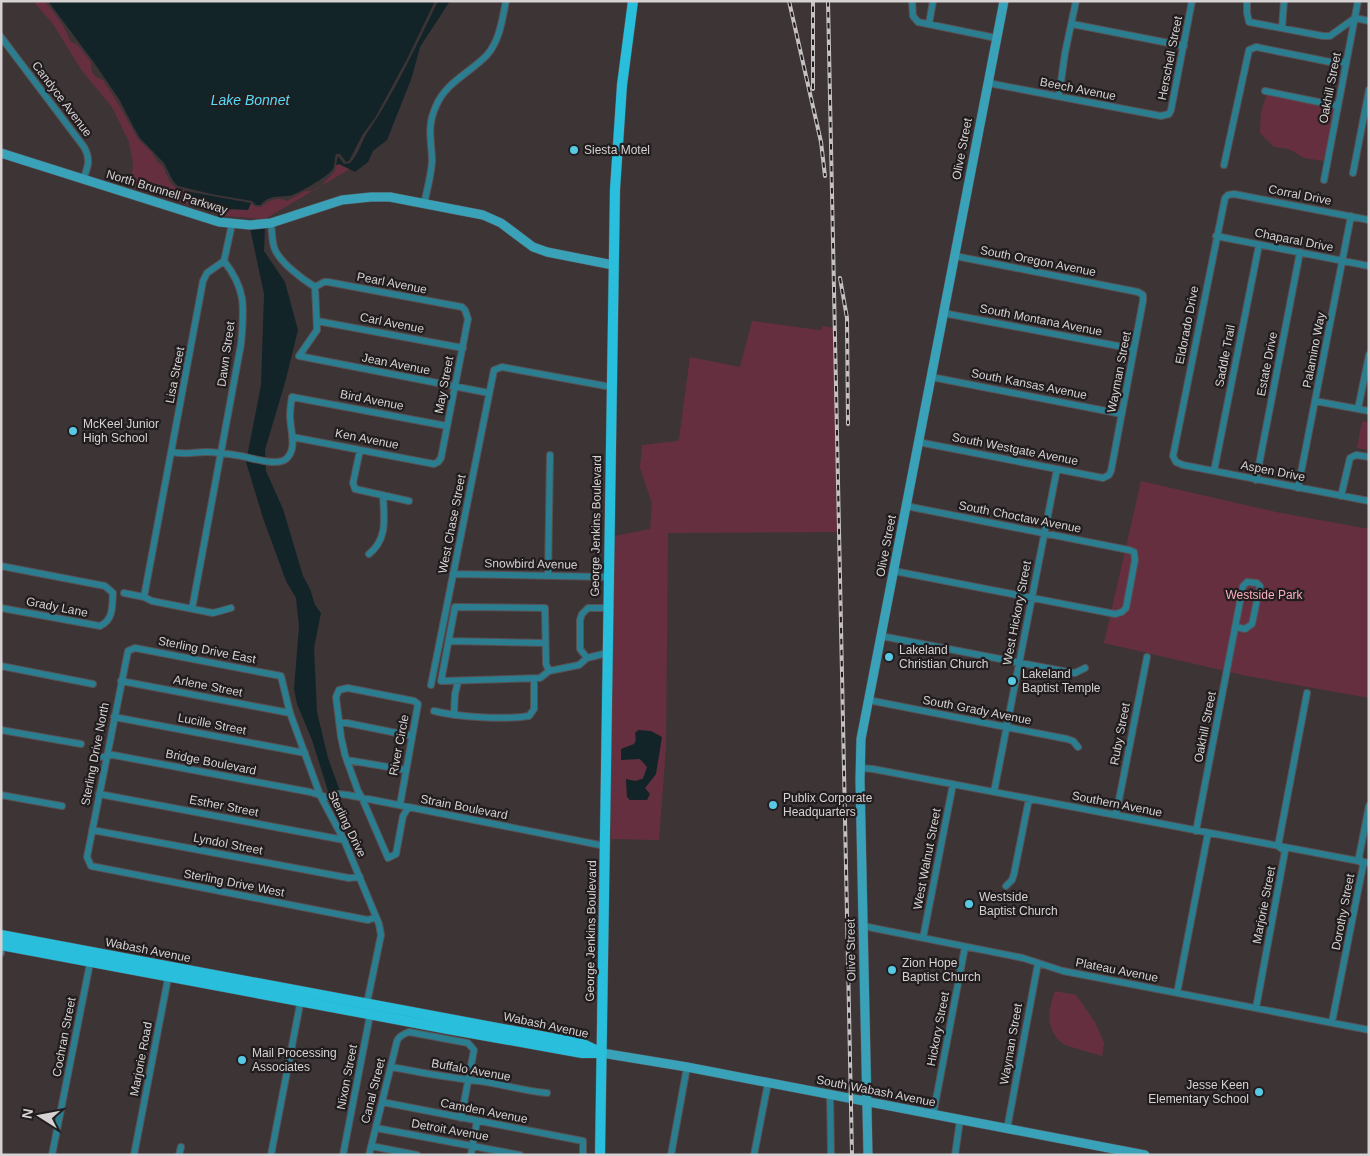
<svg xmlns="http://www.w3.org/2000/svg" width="1370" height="1156" font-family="Arial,sans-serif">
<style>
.green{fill:#662f3f;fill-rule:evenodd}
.water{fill:#132428}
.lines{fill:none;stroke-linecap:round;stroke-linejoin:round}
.street-casing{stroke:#595052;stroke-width:8}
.secondary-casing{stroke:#595052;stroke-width:10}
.primary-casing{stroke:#595052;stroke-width:11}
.street{stroke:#2b7d90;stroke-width:6}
.secondary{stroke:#39a1b8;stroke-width:9}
.primary{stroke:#28bedc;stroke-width:10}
.rail-casing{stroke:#c5c0c1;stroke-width:4}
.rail{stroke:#211d1e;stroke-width:2;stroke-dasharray:5.5;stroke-linecap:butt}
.poi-dot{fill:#58c9e3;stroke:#211d1e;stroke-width:2}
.labels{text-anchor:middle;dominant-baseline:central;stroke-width:4.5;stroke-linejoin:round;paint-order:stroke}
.street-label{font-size:12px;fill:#d6d1d2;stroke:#211d1e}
.poi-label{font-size:12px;fill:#d6d1d2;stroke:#211d1e;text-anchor:start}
.park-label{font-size:12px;fill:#faaebf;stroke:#211d1e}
.water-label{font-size:14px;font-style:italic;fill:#56dbfa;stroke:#211d1e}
</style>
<rect width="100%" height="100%" fill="#3d3436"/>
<path class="green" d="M33,1H44C55,13 65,26 70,41L75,44L76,43L91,62L92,72L96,77L103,80L116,100L138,139L152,153L158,163L162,165L170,182L176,188L185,191V193L197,204L225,209L248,210L251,203L255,207H261C268,201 276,196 287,201L305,191H313L319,188L335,171L336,165L339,164L350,169L265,219L225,216L130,187L133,164L129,142L112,107L82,71L53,24Z
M1267,94L1335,108L1324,161L1304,158L1289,149L1274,147L1260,133L1261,112Z
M752,321L819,330L822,329V326L835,328L837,532L668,533L666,747L659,840L611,839L610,686L614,536L650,529L652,503L640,468L642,445L677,441L679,439L690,357L740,367ZM636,737L656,774L645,788L647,791L627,797L626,779L635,781L643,778L647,767L640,759L630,758V746L634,744Z
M1362,421L1369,423V450L1357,448Z
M1141,481L1276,512L1369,529V698L1247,676L1104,643Z
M1055,991L1076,995L1095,1022L1104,1043L1102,1056C1094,1053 1066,1047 1061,1042C1045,1028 1048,1009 1055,991Z"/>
<path class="water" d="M48,1H435L408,57L375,118L363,134L349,161L346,162L340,154H336C334,159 335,165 333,169C329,176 300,192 293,195C281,198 268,194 261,205H256L252,201L211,194L178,186L173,181L164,163L140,138L134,128L119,99L95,64Z
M438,1H450L420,47L412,77L387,140L373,151L368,162L355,172L339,164L336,165L338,156L344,164L350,163C358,155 361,143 367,133C395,92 416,46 438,1Z
M185,191L251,203L248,210C229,208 194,214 185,191Z
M265,227L264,251L285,282L298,330L286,379L265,450L266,471L283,509L303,576L310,589L315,605L321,613L314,648L317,712L328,758L340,791H328L312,740L297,704L294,689L299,626L296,598L286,581L263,518L246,462L261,385L264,294L250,228Z
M638,730L651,731L662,737L656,774L645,788L650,794L647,800H630L627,797L626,779L635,781L643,779L647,767L640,759L621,760V749L634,744L636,741L635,733Z"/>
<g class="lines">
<defs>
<path id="street" d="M912,1L913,16L918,22L996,38
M1247,1V13L1249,22L1323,36H1330L1355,18L1369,21
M929,24L933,1
M1072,24L1184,46
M1282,28L1284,1
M1,37L84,147C91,159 88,167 83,180
M988,83L1161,116L1169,114L1171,110L1192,1
M1265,91L1338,106
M1059,96L1065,53L1076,1
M1224,165L1249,50L1256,47L1335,63L1346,62
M1353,173L1369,90
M1324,180L1358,1
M424,204C427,190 431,176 432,162C432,141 426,128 436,106C446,82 470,73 487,55C500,40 502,20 506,1
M1369,220L1234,194L1228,195L1225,198L1173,456L1176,462L1183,465L1369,501
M271,223C272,231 272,240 274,247C278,261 302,279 315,287L317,330L299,356L489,393
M1216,236L1369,266
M943,313L1134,349
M317,321L463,348
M931,377L1122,414
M1315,401L1369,411
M1358,409L1369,355
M292,437L434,464L438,462L441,458L468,319L465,310L462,307L328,282H324L315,287
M918,442L1103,478L1109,475L1111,471L1143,301V295L1138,292L955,256
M360,450L353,483L355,489L409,501
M172,452C183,455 194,452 206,452C218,452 229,454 241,456C252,458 281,468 288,457C297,447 290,428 290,416C290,409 291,403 292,397L447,426
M1214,471L1259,245
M1256,480L1300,252
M1298,488L1351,216
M1341,496L1350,458L1356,455L1369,457
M369,554C388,539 384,518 383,495
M1,566L105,586L113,593C112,605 114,620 100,626L1,608
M894,571L1115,614L1122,612L1126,608L1135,560L1134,552L1129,550L906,506
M453,574L608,577
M548,576L550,455
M124,593L144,597L152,601L213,613L231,608
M144,597L203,281L207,273L224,261L232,224
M192,609L241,344C244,309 247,290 224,261
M881,636L1068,672L1075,673L1085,668
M449,641L545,643
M587,658L580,649V620L582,614L588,608H607
M1,666L93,684
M549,671L546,664L545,608L455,607L441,681L540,678L549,671L579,665L587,658L607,653
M121,681L290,713
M431,685L494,370L502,367L611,387
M868,700L1067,739L1073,741L1078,747
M434,711C458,717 504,720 529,716L534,709V679
M454,713L455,694L458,682
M114,717L305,753
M340,723H347L412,736
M1,730L81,744
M99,757L113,755L310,792L326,797L338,794L348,795L605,846
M347,760L406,770
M860,768L873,769L1369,863
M994,792L1057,469
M99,794L344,840
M1,795L62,806
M400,805L418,704L414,701L348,688L339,690L336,697L341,737L345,755L358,791L362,798L388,858L396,854L403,816L408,808
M1116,815L1147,657
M92,830L349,878L360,877
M1196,831L1243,586L1247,582L1257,583L1260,586L1252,624L1245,629L1236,627
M1006,886L1012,880L1014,874L1029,799
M863,926L1023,958L1063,971L1369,1030
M923,938L953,784
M1,953L3,942
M1177,993L1208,833
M1256,1008L1285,851L1278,846L1307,693
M1332,1022L1363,866L1359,857L1369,806
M391,1067C420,1072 449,1078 479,1081C502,1084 524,1091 547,1093
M830,1095L831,1155
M382,1102L583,1141V1155
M933,1115L965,947
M376,1128L520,1155
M1007,1129L1038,963
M371,1146L417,1155
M52,1155L91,958
M134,1155L169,973
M179,1155L181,1147
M271,1155L301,999
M343,1155L370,1015L367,1003L381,935L379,924L344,840L320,795L290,713L281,676L135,648L128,651L87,857L91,866L368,920L376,917
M369,1155L397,1041C399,1036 403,1034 409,1032L468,1043L474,1050L461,1118
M471,1155L477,1121
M671,1155L687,1067
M754,1155L768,1083
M955,1155L960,1120"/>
<path id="secondary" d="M1,153L219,222L250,225L271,223L342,200L371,197H390L483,215L501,223L533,247L547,252L613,265
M602,1053L687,1067L1145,1155
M868,1155L860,780L861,739L1004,1"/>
<path id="primary" d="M1,935L583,1044L602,1053
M1,945L448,1029L582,1053H598
M600,1155L615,189L622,85L633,1"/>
</defs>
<use href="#street" class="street-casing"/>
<use href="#secondary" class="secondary-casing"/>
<use href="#primary" class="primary-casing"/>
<use href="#street" class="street"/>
<use href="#secondary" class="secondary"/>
<use href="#primary" class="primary"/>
<defs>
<path id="rail" d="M789,1L821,142L825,176
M828,1L852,1155
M813,89V1
M840,278L847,318L848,424"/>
</defs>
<use href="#rail" class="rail-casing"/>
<use href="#rail" class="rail"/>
</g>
<g class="poi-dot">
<circle cx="574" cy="150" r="5"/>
<circle cx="73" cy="431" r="5"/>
<circle cx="889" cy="657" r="5"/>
<circle cx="1012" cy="681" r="5"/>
<circle cx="773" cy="805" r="5"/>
<circle cx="969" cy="904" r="5"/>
<circle cx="892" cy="970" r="5"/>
<circle cx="242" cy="1060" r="5"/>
<circle cx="1259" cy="1092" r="5"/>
</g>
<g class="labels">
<g class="street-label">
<text transform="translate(1170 58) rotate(-79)">Herschell Street</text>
<text transform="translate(1330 88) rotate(-79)">Oakhill Street</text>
<text transform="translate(1078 89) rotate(11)">Beech Avenue</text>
<text transform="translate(62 99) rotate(53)">Candyce Avenue</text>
<text transform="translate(962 149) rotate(-79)">Olive Street</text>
<text transform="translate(167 192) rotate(17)">North Brunnell Parkway</text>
<text transform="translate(1300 195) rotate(11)">Corral Drive</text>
<text transform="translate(1294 240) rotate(11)">Chaparal Drive</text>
<text transform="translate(1038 261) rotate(11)">South Oregon Avenue</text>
<text transform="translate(392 283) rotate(11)">Pearl Avenue</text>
<text transform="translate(1041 320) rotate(11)">South Montana Avenue</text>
<text transform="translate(392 323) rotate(11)">Carl Avenue</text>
<text transform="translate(1187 325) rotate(-79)">Eldorado Drive</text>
<text transform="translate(1314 350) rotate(-79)">Palamino Way</text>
<text transform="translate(226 354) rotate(-82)">Dawn Street</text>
<text transform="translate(1225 356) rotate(-79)">Saddle Trail</text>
<text transform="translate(396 364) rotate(11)">Jean Avenue</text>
<text transform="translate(1267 364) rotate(-79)">Estate Drive</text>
<text transform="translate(1119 372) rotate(-79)">Wayman Street</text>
<text transform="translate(175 375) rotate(-79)">Lisa Street</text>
<text transform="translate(1029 384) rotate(11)">South Kansas Avenue</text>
<text transform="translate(444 385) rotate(-79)">May Street</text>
<text transform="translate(372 400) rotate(11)">Bird Avenue</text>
<text transform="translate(367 439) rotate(11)">Ken Avenue</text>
<text transform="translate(1015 449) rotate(11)">South Westgate Avenue</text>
<text transform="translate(1273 471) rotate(11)">Aspen Drive</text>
<text transform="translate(1020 517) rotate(11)">South Choctaw Avenue</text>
<text transform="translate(452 524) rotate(-79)">West Chase Street</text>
<text transform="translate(596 526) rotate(-89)">George Jenkins Boulevard</text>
<text transform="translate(886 546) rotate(-79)">Olive Street</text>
<text transform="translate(531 564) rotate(1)">Snowbird Avenue</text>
<text transform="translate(57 607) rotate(11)">Grady Lane</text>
<text transform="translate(1017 613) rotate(-79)">West Hickory Street</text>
<text transform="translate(207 650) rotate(11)">Sterling Drive East</text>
<text transform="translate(208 686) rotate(11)">Arlene Street</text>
<text transform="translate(977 710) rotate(11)">South Grady Avenue</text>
<text transform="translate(212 724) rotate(11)">Lucille Street</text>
<text transform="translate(1205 727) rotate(-79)">Oakhill Street</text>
<text transform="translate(1120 734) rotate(-79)">Ruby Street</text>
<text transform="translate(399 745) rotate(-79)">River Circle</text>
<text transform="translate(95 754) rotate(-79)">Sterling Drive North</text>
<text transform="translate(211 762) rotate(11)">Bridge Boulevard</text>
<text transform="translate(1117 804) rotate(11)">Southern Avenue</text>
<text transform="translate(224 806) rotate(11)">Esther Street</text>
<text transform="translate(464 807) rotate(11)">Strain Boulevard</text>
<text transform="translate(347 824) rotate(64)">Sterling Drive</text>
<text transform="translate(228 844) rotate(11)">Lyndol Street</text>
<text transform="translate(927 859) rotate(-79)">West Walnut Street</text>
<text transform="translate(234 883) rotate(11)">Sterling Drive West</text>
<text transform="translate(1264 905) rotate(-79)">Marjorie Street</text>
<text transform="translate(1343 912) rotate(-79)">Dorothy Street</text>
<text transform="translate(591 931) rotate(-89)">George Jenkins Boulevard</text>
<text transform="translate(148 950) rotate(11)">Wabash Avenue</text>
<text transform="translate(851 950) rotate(-91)">Olive Street</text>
<text transform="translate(1117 970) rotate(11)">Plateau Avenue</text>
<text transform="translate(546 1025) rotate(12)">Wabash Avenue</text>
<text transform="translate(938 1029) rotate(-79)">Hickory Street</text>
<text transform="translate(64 1037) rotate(-79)">Cochran Street</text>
<text transform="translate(1011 1044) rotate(-80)">Wayman Street</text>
<text transform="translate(141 1059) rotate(-79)">Marjorie Road</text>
<text transform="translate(471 1070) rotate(10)">Buffalo Avenue</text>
<text transform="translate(347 1077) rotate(-79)">Nixon Street</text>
<text transform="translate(373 1091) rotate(-76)">Canal Street</text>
<text transform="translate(876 1091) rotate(11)">South Wabash Avenue</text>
<text transform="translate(484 1111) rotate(11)">Camden Avenue</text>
<text transform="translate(450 1130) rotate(10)">Detroit Avenue</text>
</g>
<g class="poi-label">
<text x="584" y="150">Siesta Motel</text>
<text x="83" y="424">McKeel Junior<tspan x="83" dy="14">High School</tspan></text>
<text x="899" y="650">Lakeland<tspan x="899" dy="14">Christian Church</tspan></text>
<text x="1022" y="674">Lakeland<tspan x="1022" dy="14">Baptist Temple</tspan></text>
<text x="783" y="798">Publix Corporate<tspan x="783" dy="14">Headquarters</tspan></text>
<text x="979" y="897">Westside<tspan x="979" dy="14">Baptist Church</tspan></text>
<text x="902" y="963">Zion Hope<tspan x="902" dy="14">Baptist Church</tspan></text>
<text x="252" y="1053">Mail Processing<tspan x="252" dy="14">Associates</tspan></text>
<text x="1249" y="1085" text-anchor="end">Jesse Keen<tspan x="1249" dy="14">Elementary School</tspan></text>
</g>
<g class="park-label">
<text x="1264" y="595">Westside Park</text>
</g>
<g class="water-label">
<text x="250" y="100">Lake Bonnet</text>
</g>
</g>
<rect width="1370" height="1156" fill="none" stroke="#d6d1d2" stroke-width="5"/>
<g transform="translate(40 1116) rotate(281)" stroke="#211d1e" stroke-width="4" paint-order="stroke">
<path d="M0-4L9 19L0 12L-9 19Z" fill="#d6d1d2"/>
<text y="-8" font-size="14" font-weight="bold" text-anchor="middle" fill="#d6d1d2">N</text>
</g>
</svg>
